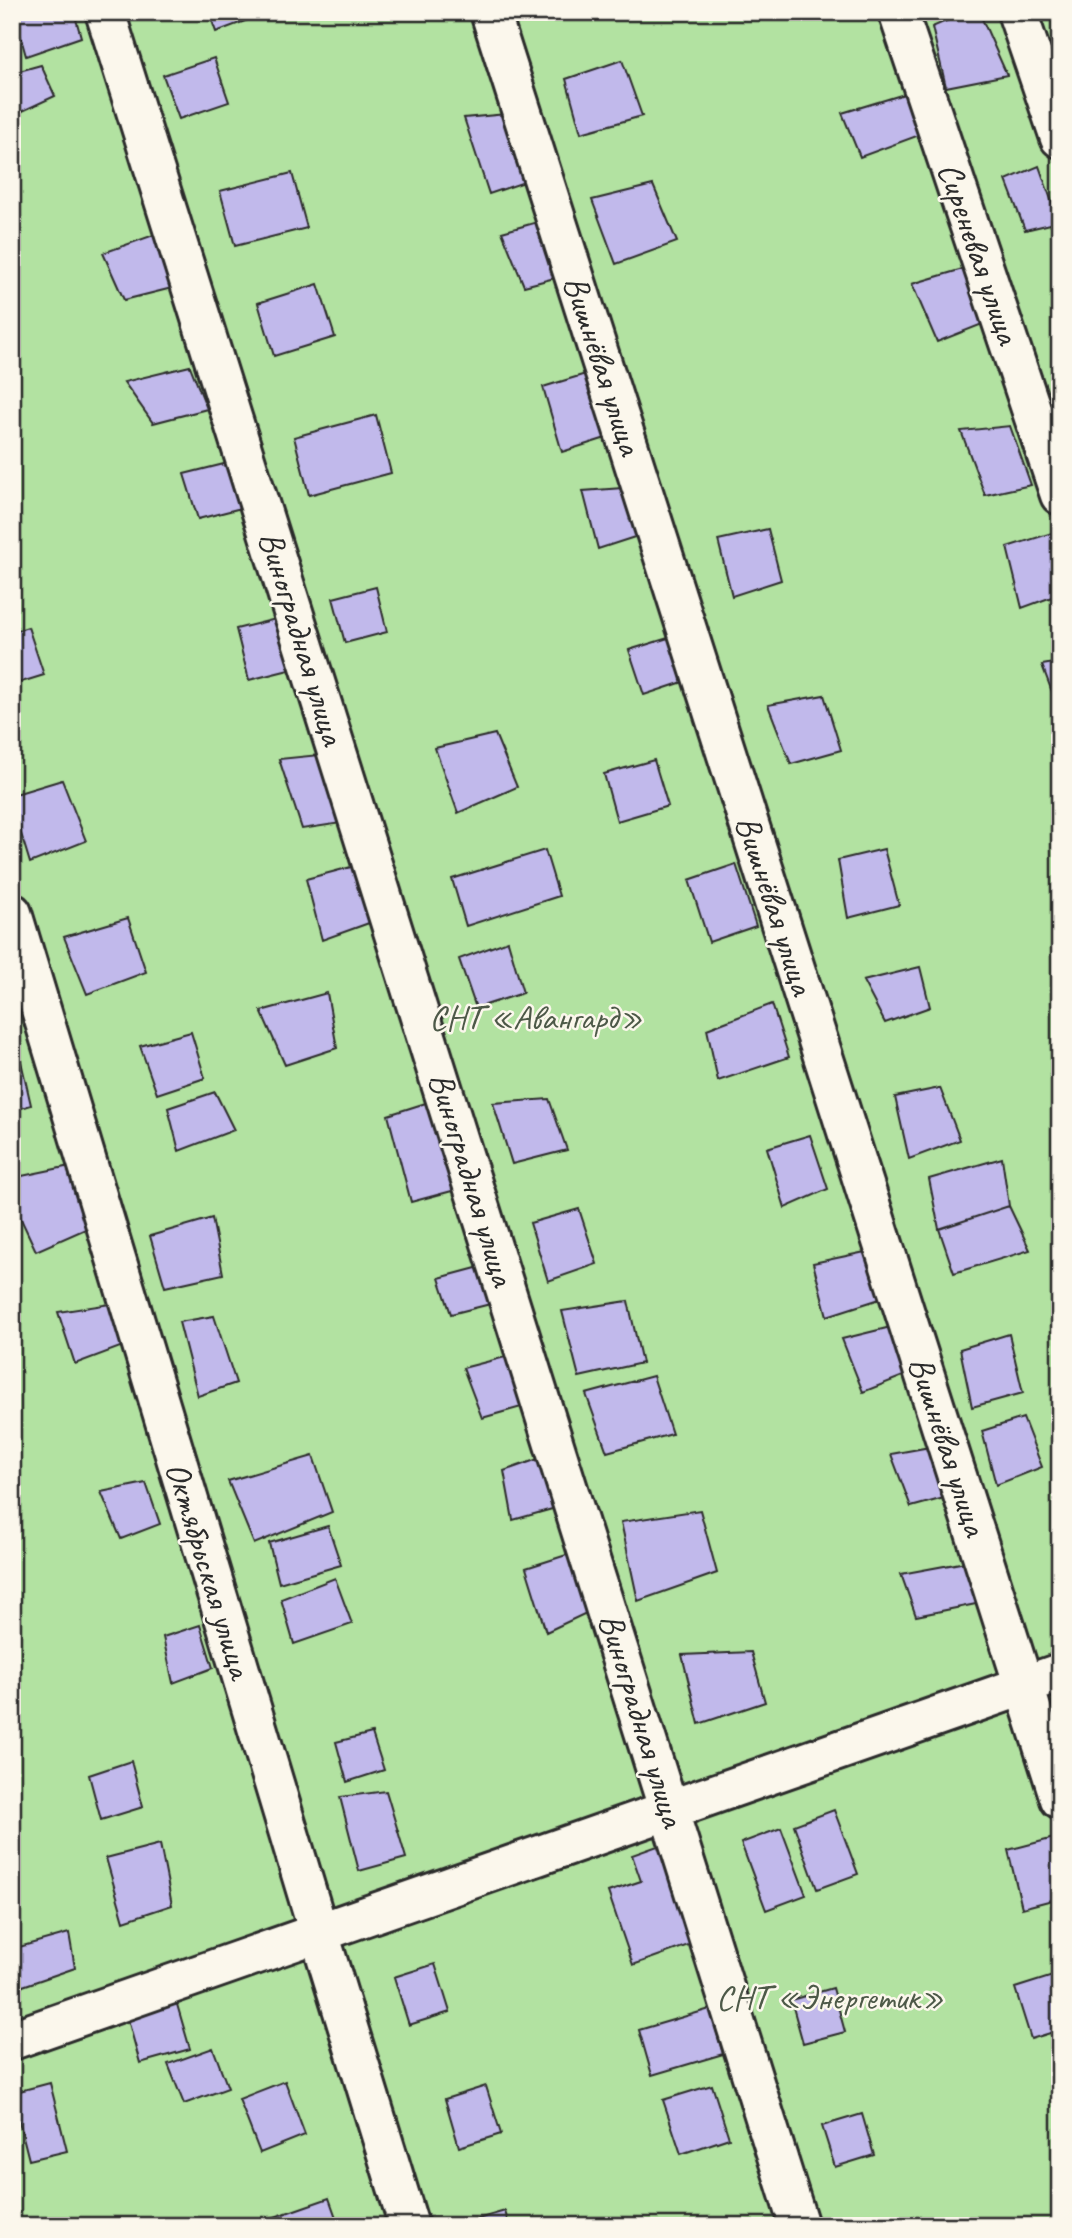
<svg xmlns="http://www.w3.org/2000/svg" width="1072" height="2238" font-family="Caveat,sans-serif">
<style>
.green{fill:#b2e2a1;stroke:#6e8666;stroke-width:2}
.building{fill:#c1b9eb;stroke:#2b2b2b;stroke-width:2}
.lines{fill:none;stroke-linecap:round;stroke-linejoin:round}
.minor-casing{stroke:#2b2b2b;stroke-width:44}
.minor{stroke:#fbf7ec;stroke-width:38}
.labels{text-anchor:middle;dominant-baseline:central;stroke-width:5;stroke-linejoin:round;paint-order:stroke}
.street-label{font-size:35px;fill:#2b2b2b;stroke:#fbf7ec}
.park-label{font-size:35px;fill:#4d5948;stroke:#fbf7ec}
</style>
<rect width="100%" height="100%" fill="#eae4ec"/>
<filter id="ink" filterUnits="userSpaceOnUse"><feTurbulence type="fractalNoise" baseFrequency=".0143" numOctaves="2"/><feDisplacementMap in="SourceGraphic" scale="14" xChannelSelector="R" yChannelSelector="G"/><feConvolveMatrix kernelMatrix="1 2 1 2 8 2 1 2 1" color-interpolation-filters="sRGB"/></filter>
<g filter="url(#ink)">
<path class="green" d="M12,12H1060V2226H12Z"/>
<path class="building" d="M34,12H74L81,37L26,56L15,17Z
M209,12H269L216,32Z
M792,12H812L794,19Z
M967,12H979L1007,75L946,87L932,27Z
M214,58L229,102L179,119L163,75Z
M622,60L642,116L581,133L566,79Z
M41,65L55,96L12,116V73Z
M911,92L925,133L860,157L842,113Z
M518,113L539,177L489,194L464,118Z
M1039,166L1059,222L1025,230L1006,180Z
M292,173L307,228L235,246L220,191Z
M653,185L677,242L616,264L592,200Z
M552,218L570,274L524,286L502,232Z
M165,231L180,286L124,300L103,253Z
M966,268L985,323L937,342L912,284Z
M318,284L335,337L274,356L258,303Z
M190,366L207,409L153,423L124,382Z
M589,373L609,437L562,452L543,387Z
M376,415L391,473L309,495L294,437Z
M1010,426L1031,485L985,495L961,431Z
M232,462L249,506L198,519L184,474Z
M636,487L650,532L598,549L583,491Z
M768,529L781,580L732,596L718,540Z
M1058,531L1060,594L1022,608L1007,547Z
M376,587L387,632L345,643L333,598Z
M284,617L297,668L249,680L236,629Z
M28,627L44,675L12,685V632Z
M678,635L692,679L644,695L629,650Z
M1060,662V713L1042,665Z
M824,695L841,750L791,764L768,705Z
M495,734L517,787L458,813L435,748Z
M329,754L348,822L302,829L279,759Z
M654,760L668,806L617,821L604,774Z
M62,780L86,841L30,863L12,804V795Z
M884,849L899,905L848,918L838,860Z
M545,850L559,896L466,926L452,879Z
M366,863L380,919L322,940L306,879Z
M736,864L756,926L709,942L689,880Z
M128,918L146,972L87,994L64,937Z
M508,941L523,993L476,1008L459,959Z
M920,967L930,1007L885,1023L863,981Z
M327,993L337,1048L285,1065L261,1011Z
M772,1004L789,1057L718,1081L707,1029Z
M191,1032L205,1078L157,1094L140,1046Z
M20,1057L31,1105L12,1111V1059Z
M940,1088L960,1140L909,1159L895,1097Z
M215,1092L234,1130L179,1151L168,1108Z
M549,1099L567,1150L512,1164L493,1103Z
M432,1101L463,1188L411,1202L388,1115Z
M810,1135L828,1189L785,1208L767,1148Z
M1002,1158L1009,1206L939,1229L929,1179Z
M70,1166L88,1228L36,1251L12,1200V1178Z
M1009,1206L1030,1250L954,1273L939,1229Z
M579,1209L597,1264L548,1281L530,1223Z
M212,1218L223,1274L165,1287L150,1236Z
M870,1251L883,1298L827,1316L813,1263Z
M495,1263L506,1300L451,1314L439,1278Z
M628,1301L642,1363L579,1377L562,1311Z
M110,1304L123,1346L75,1364L58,1312Z
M214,1316L236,1383L198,1396L179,1322Z
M903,1324L916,1371L863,1392L842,1339Z
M1009,1334L1023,1393L972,1407L960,1349Z
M525,1352L539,1402L482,1418L463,1368Z
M653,1376L672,1434L607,1452L586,1394Z
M1023,1418L1042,1467L996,1485L982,1431Z
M941,1445L955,1495L911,1507L891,1454Z
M555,1453L570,1504L513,1520L504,1471Z
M313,1456L332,1512L254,1544L228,1481Z
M146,1483L160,1524L121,1539L101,1492Z
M700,1510L717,1573L638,1601L621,1522Z
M328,1526L341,1565L279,1583L269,1543Z
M585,1549L597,1608L546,1632L526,1568Z
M966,1562L981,1603L916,1616L901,1574Z
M335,1578L352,1624L294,1644L281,1599Z
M200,1625L213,1668L173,1683L163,1637Z
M751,1652L765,1702L699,1724L682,1655Z
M372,1733L384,1770L347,1782L336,1742Z
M131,1761L143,1807L101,1820L89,1775Z
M386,1791L406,1858L359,1871L340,1797Z
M834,1810L858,1874L817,1889L794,1825Z
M781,1828L806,1895L766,1910L741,1843Z
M1058,1837L1060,1846V1898L1022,1908L1008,1850Z
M666,1843L700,1941L633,1965L608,1892L641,1881L632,1855Z
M160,1844L172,1905L124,1921L106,1858Z
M69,1933L75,1968L14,1989L12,1949Z
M435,1964L450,2012L409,2025L394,1977Z
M1059,1974L1060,2030L1031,2039L1015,1988Z
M833,1988L845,2032L803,2043L791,2000Z
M176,2001L190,2049L140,2063L127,2016Z
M710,2009L723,2054L652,2075L639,2030Z
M213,2048L228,2088L184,2104L168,2064Z
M285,2081L305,2135L260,2153L239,2099Z
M50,2083L67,2151L29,2160L12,2093Z
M712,2085L729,2138L681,2154L663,2100Z
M486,2086L501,2134L459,2147L445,2099Z
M862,2114L874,2155L835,2167L822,2126Z
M329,2198L339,2226H271L269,2219Z
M505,2211L509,2226H454Z"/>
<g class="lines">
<defs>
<path id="minor" d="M105,12L799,2226
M490,12L1060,1799
M898,12L1060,495
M1017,12L1060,138
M12,913L319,1933L409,2226
M12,2040L1060,1673"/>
</defs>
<use href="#minor" class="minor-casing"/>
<use href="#minor" class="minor"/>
</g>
</g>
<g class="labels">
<g class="street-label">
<text transform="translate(979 253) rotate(71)">Сиреневая улица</text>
<text transform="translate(603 365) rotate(72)">Вишнёвая улица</text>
<text transform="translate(302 638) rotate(73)">Виноградная улица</text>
<text transform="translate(775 905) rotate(72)">Вишнёвая улица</text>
<text transform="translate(472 1179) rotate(73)">Виноградная улица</text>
<text transform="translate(948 1446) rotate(72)">Вишнёвая улица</text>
<text transform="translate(209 1570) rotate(73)">Октябрьская улица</text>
<text transform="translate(642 1720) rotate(73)">Виноградная улица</text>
</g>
<g class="park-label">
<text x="536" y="1017">СНТ «Авангард»</text>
<text x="830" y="1997">СНТ «Энергетик»</text>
</g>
</g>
<rect width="1072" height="2238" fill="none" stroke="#fbf7ec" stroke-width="42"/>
<rect x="21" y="21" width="1030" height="2196" fill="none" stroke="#2b2b2b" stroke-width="2.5" filter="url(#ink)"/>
</svg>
